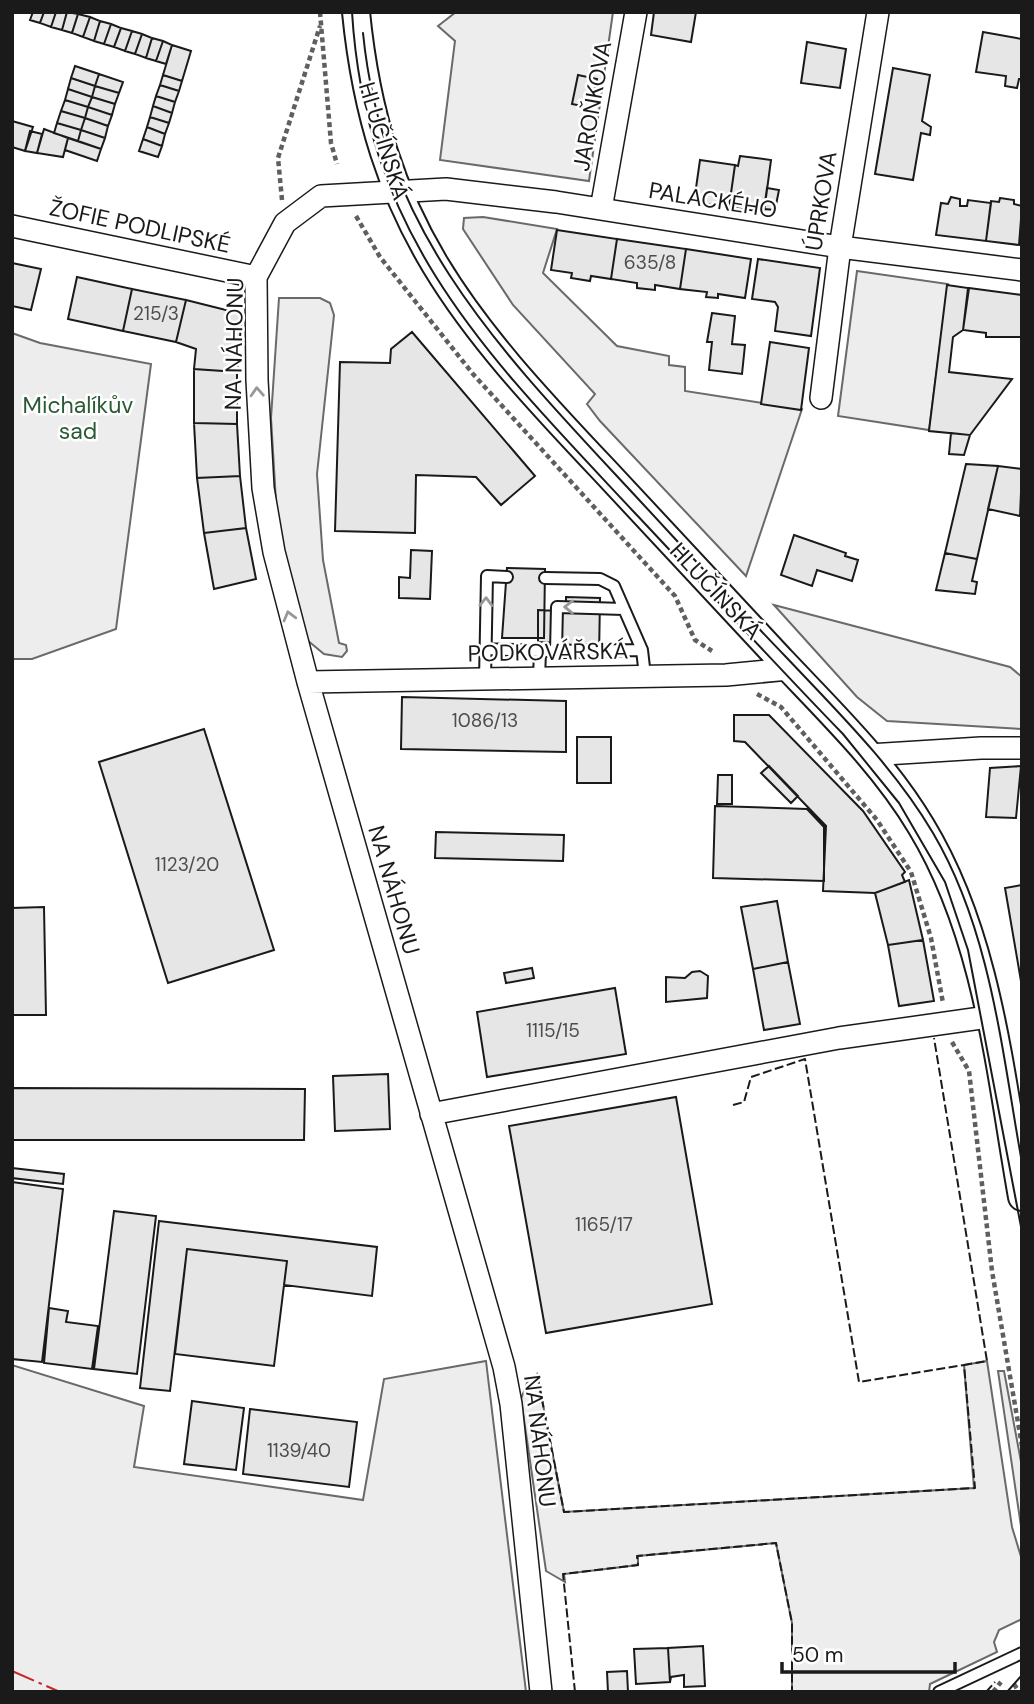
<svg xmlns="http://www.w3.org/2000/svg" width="1034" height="1704" font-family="'DM Sans',sans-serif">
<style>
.built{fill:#ededed;stroke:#6a6a6a;stroke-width:2}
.building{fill:#e6e6e6;stroke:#1a1a1a;stroke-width:2}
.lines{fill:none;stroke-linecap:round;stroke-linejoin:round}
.service-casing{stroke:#1a1a1a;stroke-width:14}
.minor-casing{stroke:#1a1a1a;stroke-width:24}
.tertiary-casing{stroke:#1a1a1a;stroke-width:30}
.path{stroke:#5f5f5f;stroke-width:4.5;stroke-dasharray:5 3.5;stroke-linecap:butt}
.service{stroke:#fff;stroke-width:10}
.minor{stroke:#fff;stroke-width:21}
.tertiary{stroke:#fff;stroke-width:26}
.tram{stroke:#1a1a1a;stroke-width:2}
.fence{stroke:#1a1a1a;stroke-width:2;stroke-dasharray:9 3.5;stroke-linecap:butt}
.power{stroke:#c62828;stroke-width:2;stroke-dasharray:24 5 3.5 5;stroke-linecap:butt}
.oneway{stroke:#989898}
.labels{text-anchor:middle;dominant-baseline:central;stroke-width:5;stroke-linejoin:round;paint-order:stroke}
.number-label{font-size:19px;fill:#4d4d4d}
.street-label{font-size:23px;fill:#1a1a1a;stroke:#fff}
.park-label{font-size:23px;fill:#2b5a34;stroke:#fff}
</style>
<rect width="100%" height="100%" fill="#fff"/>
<path class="built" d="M456,12H613L589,181L440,160L455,41L438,26Z
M483,217L557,229L543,273L617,346L669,356V365L685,367V391L802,409L746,576L600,421L587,404L595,394L513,305L463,229L464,218Z
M857,271L948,284L929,430L838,416Z
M279,298H320L330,303L334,315L317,474L323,560L339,643L346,645L347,651L342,657L324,654L307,640L278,535L271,418Z
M12,333L40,343L151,364L116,629L32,659H12Z
M774,605L1010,667L1022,677V729L887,721L857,697Z
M486,1361L526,1692H12V1365L144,1406L134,1467L363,1500L384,1379Z
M987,1361L1012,1527L1022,1560V1619L999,1630L994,1642L997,1652L930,1684L929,1692H792V1623L776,1543L638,1556V1565L564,1574L565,1582L546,1571L521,1399L527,1383L537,1374L564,1512L974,1488L964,1365Z
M998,1371H1004L1022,1467V1533Z"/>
<path class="building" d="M33,12H44L40,23L30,20Z
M44,12H56L51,27L40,23Z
M56,12H67L62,30L51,27Z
M67,12L78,14L72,33L62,30Z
M654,12H696L691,42L651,35Z
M78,14L90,17L83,37L72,33Z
M90,17L100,21L94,41L83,37Z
M100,21L111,24L104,44L94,41Z
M111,24L121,28L114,47L104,44Z
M121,28L132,31L125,51L114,47Z
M132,31L142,34L135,54L125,51Z
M983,32L1022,39V79H1019L1017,88L1005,86L1006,76L976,72Z
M142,34L152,38L146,58L135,54Z
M152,38L163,41L156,61L146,58Z
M163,41L172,45L166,64L156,61Z
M807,42L846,49L840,88L801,83Z
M172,45L191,51L182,81L163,75Z
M75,66L99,74L95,86L71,78Z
M893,68L930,75L922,121L931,127L930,135L921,133L913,180L875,174Z
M99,74L123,82L119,93L95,86Z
M163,75L182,81L179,91L160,85Z
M578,75L597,79L592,108L572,104Z
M71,78L95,86L92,97L68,89Z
M160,85L179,91L175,102L156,96Z
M95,86L119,93L115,104L92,97Z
M68,89L92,97L88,107L65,100Z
M156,96L175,102L172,113L153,106Z
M92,97L115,104L112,115L88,107Z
M65,100L88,107L85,118L61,111Z
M153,106L172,113L169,123L150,117Z
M88,107L112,115L108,126L85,118Z
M61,111L85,118L81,130L57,123Z
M150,117L169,123L165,134L147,127Z
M85,118L108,126L105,138L81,130Z
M12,121L33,127L25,151L12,147Z
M57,123L81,130L78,141L54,133Z
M147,127L165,134L162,146L143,139Z
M44,129L68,138L63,157L37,153Z
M81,130L105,138L101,149L78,141Z
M30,131L42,134L37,153L25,151Z
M68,138L101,149L97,161L65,150Z
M143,139L162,146L158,157L139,151Z
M740,156L771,160L764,212L729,207L735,165L738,166Z
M700,160L735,165L729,207L694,202Z
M767,188L779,190L775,210L764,209Z
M951,197L960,199V206H967L968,200L991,203L986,241L936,235L941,203L948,204Z
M1000,198L1014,200V204L1022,206L1019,245L986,241L991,201L999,202Z
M557,230L617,239L611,279L591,276L590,281L571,278L572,273L551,270Z
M617,239L686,249L680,289L655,285V290L637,288V283L611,279Z
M686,249L751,259L745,298L718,294V298L706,297L707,292L680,289Z
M758,259L820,268L811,336L775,331L778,307L775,302L752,299Z
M12,263L41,269L31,310L12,306Z
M77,277L132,289L123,331L68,319Z
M947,285L968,288L963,330L953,337L949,372L1012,379L970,435L929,431Z
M969,288L1022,295V337H986V333L963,330Z
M132,289L186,300L176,342L123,331Z
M186,300L242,314L237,372L194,369L196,349L176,342Z
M712,313L735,316L732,344L745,345L742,374L709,370L712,342H707Z
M412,332L535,476L501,505L476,477L416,475L415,533L335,531L340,362L390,363L391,349Z
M770,342L809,348L801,410L761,404Z
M194,369L237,372V424L194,423Z
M194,423L237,424L240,476L197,478Z
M951,433L970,435L964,455L949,454Z
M966,464L998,466L977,559L945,553Z
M998,466L1022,469L1020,516L988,509Z
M240,476L246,528L204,533L197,478Z
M246,528L256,579L214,589L204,533Z
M794,535L846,553L845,556L858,560L852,581L817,570L812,586L781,575Z
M411,550L432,551L430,599L399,598V577L410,578Z
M945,553L977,559L972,581L977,582L975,594L936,590Z
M507,568L545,569L544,638H502Z
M566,597L600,598L599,658H564V643L538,642V610L566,611Z
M402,697L566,701V752L401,749Z
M734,715H769L863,811L905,872L902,875L905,882L875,893L823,891L826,826L745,742L734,741Z
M204,729L274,950L168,983L99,762Z
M577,737H611V783H577Z
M769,766L798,796L791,803L761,773Z
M1021,766L1016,818L986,817L990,768Z
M718,775H732V804H717Z
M715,806L807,809L824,827V881L713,878Z
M436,832L564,835L563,861L435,858Z
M909,880L923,940L888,945L875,893Z
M1022,885V987L1005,888Z
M777,901L788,962L753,969L741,907Z
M44,907L46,1015H12V908Z
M923,940L934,1001L899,1006L888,945Z
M788,962L800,1024L764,1030L753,969Z
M532,968L534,978L506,983L504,973Z
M700,971L708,976L707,998L666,1002V977L685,978L692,972Z
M615,988L626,1054L487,1077L477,1012Z
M388,1074L390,1129L335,1131L333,1076Z
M12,1088L305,1089L304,1140H12Z
M676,1097L712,1304L546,1333L509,1126Z
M12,1168L64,1174L63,1184L12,1178Z
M12,1182L63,1189L42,1362L12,1359Z
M114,1211L156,1216L137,1374L94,1369Z
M159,1221L377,1247L372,1296L284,1285L287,1261L187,1249L170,1391L140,1388Z
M187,1249L287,1261L274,1366L175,1354Z
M49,1308L68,1311L66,1322L98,1326L92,1369L44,1363Z
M192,1401L244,1408L236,1470L184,1464Z
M250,1409L357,1422L349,1487L243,1474Z
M703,1646L705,1686L684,1687V1675L671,1677L670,1682L668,1648Z
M668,1648L670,1682L636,1684L634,1649Z
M627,1671L628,1692H608L607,1672Z"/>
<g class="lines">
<defs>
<path id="service" d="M545,578L600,579L614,586L642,650
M485,649L540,651
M556,651L557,607L624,609
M539,679L540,651L642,650L645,676
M485,680L487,576L507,577
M939,1692L1022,1653"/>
<path id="minor" d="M601,209L636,12
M12,226L256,277
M821,398L840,247L878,12
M308,682L726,675L789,669
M869,755L981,748H1022
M431,1114L839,1038L988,1017
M541,1692L511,1404L504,1367L308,682L274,552L263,488L257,380L256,277L285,223L321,196L446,189L556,202L840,247L1022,270"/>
<path id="tertiary" d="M356,12C377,224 464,322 604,470C663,534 722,597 781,660C831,713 884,764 921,826C988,936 1000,1073 1022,1197"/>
</defs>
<use href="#service" class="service-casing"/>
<use href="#minor" class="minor-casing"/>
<use href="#tertiary" class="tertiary-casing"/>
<path class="path" d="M320,12L331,143L337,164
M282,200L278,158L320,26
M356,216L380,257L473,374L675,596L695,640L712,651
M757,694L781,707L877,820L911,872L931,938L943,1003
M952,1042L969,1071L992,1271L1022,1446
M1014,1684L1019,1692
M993,1692L1001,1682"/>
<use href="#service" class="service"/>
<use href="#minor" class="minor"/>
<use href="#tertiary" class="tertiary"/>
<path class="tram" d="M352,12C366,238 487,355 633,511C703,585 772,661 843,734L899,803L945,882L968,950L1022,1232
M363,33C382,224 491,341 615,474C672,535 728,597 786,657C838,712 894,767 933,833C991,931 1002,1052 1022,1163
M1007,1692L1022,1675"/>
<path class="fence" d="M733,1105L744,1102L751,1077L805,1059L859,1382L964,1365
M537,1374L564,1512L975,1488L964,1365L987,1361L934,1038
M575,1692L563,1574L638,1565L637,1556L776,1543L792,1623V1692
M986,1692L995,1682"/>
<path class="power" d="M12,1671L60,1692"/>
</g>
<defs><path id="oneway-chevron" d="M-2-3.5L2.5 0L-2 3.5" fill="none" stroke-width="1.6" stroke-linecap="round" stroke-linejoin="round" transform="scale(1.75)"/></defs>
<g class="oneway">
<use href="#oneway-chevron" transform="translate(257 392) rotate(-93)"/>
<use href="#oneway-chevron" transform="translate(486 602) rotate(-89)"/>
<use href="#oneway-chevron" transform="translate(569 607) rotate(-179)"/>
<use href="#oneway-chevron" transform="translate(289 616) rotate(-105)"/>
</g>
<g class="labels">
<g class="number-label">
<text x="650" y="262">635/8</text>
<text x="156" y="313">215/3</text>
<text x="485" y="720">1086/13</text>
<text x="187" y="864">1123/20</text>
<text x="553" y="1030">1115/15</text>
<text x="604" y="1224">1165/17</text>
<text x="299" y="1450">1139/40</text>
</g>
<g class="street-label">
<text transform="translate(592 106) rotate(-80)">JAROŇKOVA</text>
<text transform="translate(384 141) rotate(73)">HLUČÍNSKÁ</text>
<text transform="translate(713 200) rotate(9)">PALACKÉHO</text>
<text transform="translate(821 201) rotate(-81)">ÚPRKOVA</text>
<text transform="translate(140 226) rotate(12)">ŽOFIE PODLIPSKÉ</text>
<text transform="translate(234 344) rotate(-89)">NA NÁHONU</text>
<text transform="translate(716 591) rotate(47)">HLUČÍNSKÁ</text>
<text transform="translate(548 652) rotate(-1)">PODKOVÁŘSKÁ</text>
<text transform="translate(394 890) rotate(74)">NA NÁHONU</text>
<text transform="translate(540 1441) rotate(83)">NA NÁHONU</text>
</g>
<g class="park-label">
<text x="78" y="405">Michalíkův<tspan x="78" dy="26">sad</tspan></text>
</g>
</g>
<rect width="1034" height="1704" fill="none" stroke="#1a1a1a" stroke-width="28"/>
<path d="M782 1662v10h173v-10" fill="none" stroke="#1a1a1a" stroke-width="3.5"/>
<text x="792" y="1662" font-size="21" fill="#1a1a1a" stroke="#ffffff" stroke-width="5" paint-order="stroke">50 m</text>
</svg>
